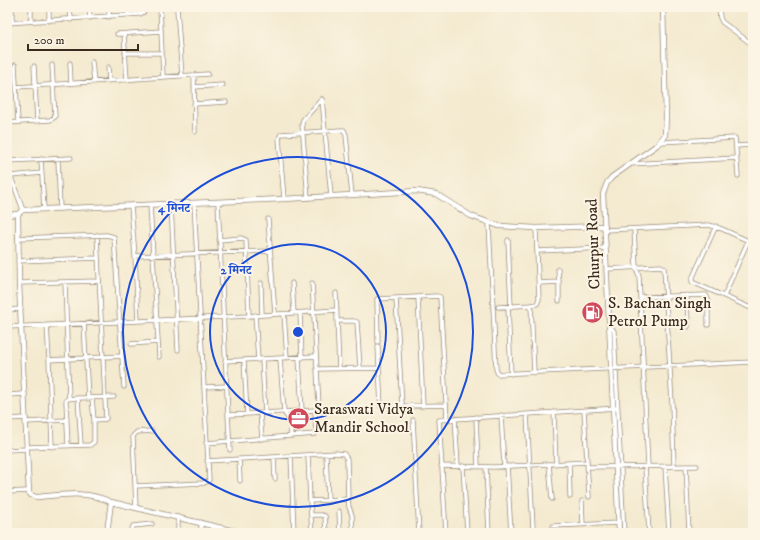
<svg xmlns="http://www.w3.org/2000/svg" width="760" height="540" font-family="'IM FELL DW Pica','Noto Serif Devanagari',serif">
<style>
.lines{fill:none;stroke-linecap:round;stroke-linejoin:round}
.minor-casing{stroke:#988a77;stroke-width:5}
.tertiary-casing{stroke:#988a77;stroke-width:6}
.minor{stroke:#fff;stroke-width:3.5}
.tertiary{stroke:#fff;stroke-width:4.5}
.ring{fill:none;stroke:#1d4ed8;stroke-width:2}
.labels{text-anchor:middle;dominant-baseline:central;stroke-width:4;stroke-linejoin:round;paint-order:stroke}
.street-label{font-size:16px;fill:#3b2a1e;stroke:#fcf5e5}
.poi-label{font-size:16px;fill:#3b2a1e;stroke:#fcf5e5;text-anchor:start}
.centre{fill:#1d4ed8;stroke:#fcf5e5;stroke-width:2}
.ring-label{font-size:12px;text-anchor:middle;font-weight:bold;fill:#1d4ed8;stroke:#fcf5e5;stroke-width:4;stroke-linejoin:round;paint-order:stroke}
</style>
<rect width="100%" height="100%" fill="#fcf5e5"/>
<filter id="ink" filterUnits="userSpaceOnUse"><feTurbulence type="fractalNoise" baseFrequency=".025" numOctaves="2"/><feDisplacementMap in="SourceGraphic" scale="8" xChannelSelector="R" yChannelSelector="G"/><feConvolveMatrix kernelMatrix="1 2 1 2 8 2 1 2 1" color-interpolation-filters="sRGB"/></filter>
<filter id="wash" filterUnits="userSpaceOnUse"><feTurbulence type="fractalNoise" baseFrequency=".012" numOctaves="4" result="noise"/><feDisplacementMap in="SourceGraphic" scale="16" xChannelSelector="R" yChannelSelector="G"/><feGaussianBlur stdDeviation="0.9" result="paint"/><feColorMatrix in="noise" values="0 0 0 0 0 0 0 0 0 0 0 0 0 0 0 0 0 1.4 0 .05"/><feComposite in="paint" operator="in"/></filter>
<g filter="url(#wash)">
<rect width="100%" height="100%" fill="#f4ead0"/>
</g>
<g filter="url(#ink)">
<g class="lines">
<defs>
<path id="minor" d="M12,7V23
M31,7V21
M49,7V21
M70,7L71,20
M89,7L90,18
M109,7V17
M128,7V15
M160,7L163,77
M719,7L720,18L722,22L753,45
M177,9L182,76
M7,23L140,14L144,12V7
M117,34L161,31
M124,34L127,80
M125,53H162
M92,62L94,82
M70,63L71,83
M15,65L18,122
M34,66L37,121
M108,67L109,81
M194,75L195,132
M17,87L208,74
M194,87L223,85
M194,104L226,102
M7,123L50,120L55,117L52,65
M661,142L735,138L738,176
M736,146L753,145
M41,159L44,209
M58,159L60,209
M7,161L71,158
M630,164L737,158
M7,166L23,210
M11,176L42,173
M308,198L302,124L303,120L322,99L331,196
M284,199L279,138L281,134L341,130H344L346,135L352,195
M218,202L228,415L317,410L319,407L317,369
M171,204L178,350
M150,205L159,357
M131,206L135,256L270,251
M268,219L275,314
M489,224L496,369L498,374L753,362
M716,226L692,279V282L753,309
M634,229L636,267L639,276L648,466
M605,230L709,225L722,229L753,243
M18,238L107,235L114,237L124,387
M219,240L241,238L246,240L249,316
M508,240L511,307
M538,251L606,248
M135,256L138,321
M18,261L98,258
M607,269L661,266L664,268L672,403L674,466
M65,282L69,399
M559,282V301
M19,283L99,281
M261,283L262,315
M292,283L294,313
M312,283L317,369L379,368
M539,283L559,282L558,269
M336,293L339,368
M687,295L688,327
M724,296L748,241
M418,297L423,406
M640,297L706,295L708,299V325
M396,298L402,406L446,405
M531,305L537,304L539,299L536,228
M498,307L531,305L534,373
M508,307L511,374
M7,310L21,309
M300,313L302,358
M284,314L287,358
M255,315L258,360
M337,321H354L357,322L360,368
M84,324L88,399
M609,324L614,331L624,533
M47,325L49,360L122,356
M7,327L249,316L337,310
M378,342L377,299L437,296L440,297L447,419
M131,344L158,342
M378,346L381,407
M299,358L302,411
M280,359L284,412L290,421
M49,360L52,447
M244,360L247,414
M262,360L265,413
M225,361L316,356
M204,387L227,386
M7,395L25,394
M92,398L94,420
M584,410L589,497
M290,412L291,436
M554,412L556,464
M260,413L262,439
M228,415L230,450
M501,415L504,466
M476,417L478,466
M455,418L458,466
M7,419L26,418
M413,420L419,533
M26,422L66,420
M206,443L315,434L316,432L315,411
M81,445L78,398L114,397
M68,446L66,401L67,399L78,398
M26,447L90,445L94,442V420L106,419L97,235
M7,450L26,449
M326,454L328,500
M308,455L310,501
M291,456L294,533
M274,457L275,479
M239,459L240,481
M207,461L336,453L344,454L347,459L348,499L310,501L312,533
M569,463L570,497
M549,464L552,499
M441,466L495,467L587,462
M463,466L467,533
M507,466L511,533
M665,466L669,533
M686,466L689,533
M486,467L489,533
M587,467L697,466
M645,467L649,533
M135,486L204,483L209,480L194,203
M7,492L28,491
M348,499L349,507L352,515L353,533
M582,501L583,525
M136,508L133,436L137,432L152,431
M339,511L340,533
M311,515H321L325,516L326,533
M553,526L619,523
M131,533L133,526L152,524
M178,533V517
M201,533V522
M212,533V525
M446,533L439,420L617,408
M517,533L531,532L533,528L527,414
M736,533L753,531"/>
<path id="tertiary" d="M18,214L19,283L29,493L31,495L36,497C62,495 87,490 111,502
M7,215L18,214L23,210L284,199L417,191L436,194L471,216L499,226L536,228L605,226
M107,533L111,502L243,533
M619,533L603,194L607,183L612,177L657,145L665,135L666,117L663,7"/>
</defs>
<use href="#minor" class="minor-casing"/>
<use href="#tertiary" class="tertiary-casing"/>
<use href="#minor" class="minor"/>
<use href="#tertiary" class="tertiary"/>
</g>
</g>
<g class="ring">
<circle cx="298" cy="332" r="88"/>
<circle cx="298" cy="332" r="175"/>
</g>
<defs>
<symbol id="fuel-disc" viewBox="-11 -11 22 22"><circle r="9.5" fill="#d1495b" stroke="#fcf5e5"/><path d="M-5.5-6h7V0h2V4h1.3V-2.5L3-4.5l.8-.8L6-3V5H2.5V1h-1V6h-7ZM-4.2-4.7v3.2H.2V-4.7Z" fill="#fff"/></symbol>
<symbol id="office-disc" viewBox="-11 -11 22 22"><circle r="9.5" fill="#d1495b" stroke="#fcf5e5"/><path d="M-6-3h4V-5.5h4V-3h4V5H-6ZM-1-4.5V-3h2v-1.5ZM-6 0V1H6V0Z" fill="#fff"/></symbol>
</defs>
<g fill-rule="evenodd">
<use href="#fuel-disc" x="580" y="300" width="25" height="25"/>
<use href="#office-disc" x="286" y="406" width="25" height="25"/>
</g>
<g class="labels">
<g class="street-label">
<text transform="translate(593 244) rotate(-92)">Churpur Road</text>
</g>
<g class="poi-label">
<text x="608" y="303">S. Bachan Singh<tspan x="608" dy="18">Petrol Pump</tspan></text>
<text x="314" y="409">Saraswati Vidya<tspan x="314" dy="18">Mandir School</tspan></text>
</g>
</g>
<circle cx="298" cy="332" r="6" class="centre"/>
<g class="ring-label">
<text x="174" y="212">4 मिनट</text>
<text x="236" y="274">2 मिनट</text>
</g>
<rect width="760" height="540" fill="none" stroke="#fcf5e5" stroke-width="24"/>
<path d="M28 44v6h110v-6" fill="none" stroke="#3b2a1e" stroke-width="2"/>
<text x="34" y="44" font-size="12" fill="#3b2a1e" stroke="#fcf5e5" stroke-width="3" paint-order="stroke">200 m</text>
</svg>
